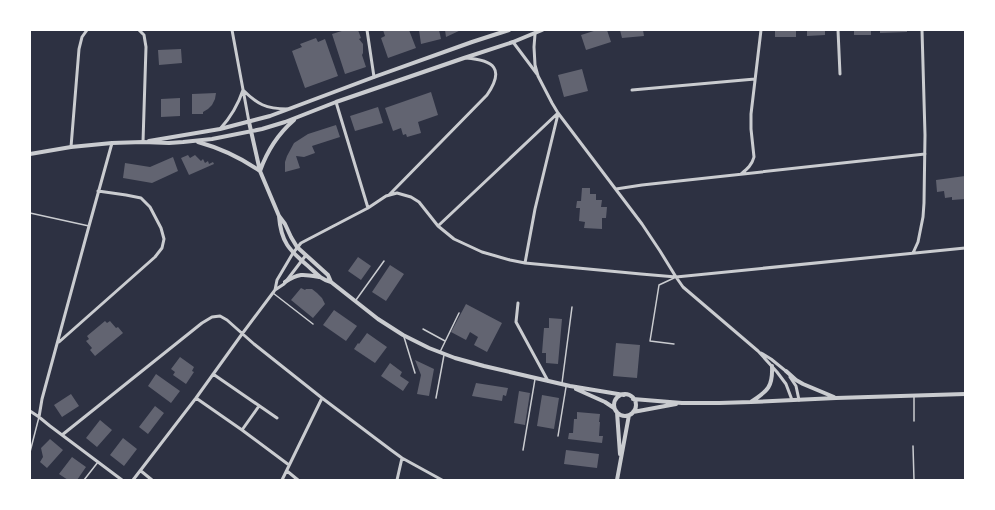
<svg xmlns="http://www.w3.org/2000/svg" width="995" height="510" font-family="'Work Sans',sans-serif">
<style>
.building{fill:#626471}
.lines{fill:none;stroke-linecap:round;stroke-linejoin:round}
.service{stroke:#caccd0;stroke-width:1.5}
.minor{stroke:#caccd0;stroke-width:3}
.tertiary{stroke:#caccd0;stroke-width:4}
</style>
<rect width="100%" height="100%" fill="#2d3142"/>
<path class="building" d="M345,30H358L361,38L359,39L363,44V53L362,55L366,67L345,74L332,34Z
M383,30H409L416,48L388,58L381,38L385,36Z
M419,30H439L441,39L421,44Z
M445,30H461L446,37Z
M597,30H607L611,42L586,50L581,35Z
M620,30H643L644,36L622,38Z
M775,30H796V37H775Z
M807,30H825V35L807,36Z
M854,30H871V35H854Z
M880,30H907V32L880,33Z
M316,38L318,42L325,39L338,76L305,88L292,51L302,47L300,44Z
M181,49L182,63L159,65L158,50Z
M582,69L588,91L564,97L558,75Z
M431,92L438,115L418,122L421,133L407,137L406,134L403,135L401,128L393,131L385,108Z
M216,93L215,99L212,105L208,109L203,112V114H192V94Z
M180,98V116L161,117V99Z
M378,107L383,123L355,131L350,116Z
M336,125L340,137L312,146L315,153L304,157L296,156L300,168L285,172V162L287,156L294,143L308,134Z
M188,155L190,158L195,155L201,161L203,159L205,163L208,161L209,164L213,162L214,164L189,175L181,158Z
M173,157L178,171L152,183L123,178L125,163L150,167Z
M965,176V199L952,200V197L945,198L944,191L937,192L936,180Z
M582,188H590V194H596V200H602L601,207H607L606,218H602V229L584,228L585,222L579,221L580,208H576L577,201H581Z
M358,257L371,266L361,280L348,271Z
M390,265L404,274L386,301L372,292Z
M301,288L305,290L306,289H312L317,293L322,298L325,304L313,318L291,300Z
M466,304L502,323L487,352L474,345L478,337L470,332L466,340L451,332Z
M334,310L357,326L346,341L323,325Z
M549,318L562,319L558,364L546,363V353H542L544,328H549Z
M105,321L107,323L110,321L116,328L118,327L123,333L95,356L90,350L92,348L86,341L89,339L87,336Z
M367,333L387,347L375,363L354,349L358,343L359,344Z
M616,343L640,345L637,378L613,376Z
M180,357L194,367L192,371L194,372L186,384L173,375L175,372L171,369Z
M415,360L434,369L429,396L417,394L421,375Z
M390,363L402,372L400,376L409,382L403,391L381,376Z
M156,374L180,391L171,403L148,386Z
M476,383L508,388L506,396L503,395L502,401L472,396Z
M519,391L530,393L525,425L514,423Z
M71,394L79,406L62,417L54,405Z
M542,395L559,398L554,429L537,426Z
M155,406L164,413L148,434L139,427Z
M577,412L600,414L599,422H600L599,436H603L602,443L568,439L569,433H573L574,419H577Z
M100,420L112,430L97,447L86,438Z
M123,438L137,449L124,466L110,455Z
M50,439L63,450L47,468L40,462L43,457L41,448Z
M566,450L599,454L597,468L564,464Z
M72,457L86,467L77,480H68L59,474Z"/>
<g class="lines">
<path class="service" d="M30,213L89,226
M674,278L659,285L650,341L674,344
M273,293L313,324
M356,300L384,261
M423,329L445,341
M404,337L415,373
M440,352L459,313
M562,383L572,307
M914,396V421
M436,398L444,355
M558,436L566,387
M913,446L914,480
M523,450L535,379
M30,452L39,417
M84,480L98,462"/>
<path class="minor" d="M139,30L144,35L146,47L143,142
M232,30L249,122
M367,30L374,77
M838,30L840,74
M535,34L534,47L535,65L538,76L552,103L558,113L642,224L660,251L676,277L683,287L758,351L777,372L786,384L792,400
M513,42L537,74
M632,90L755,79
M336,102L368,208
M220,129C231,117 238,105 243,90C257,104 266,109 287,109
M71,147L79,49L82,37L87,30
M741,174C747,169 752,165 754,157L751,129V114L761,30
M616,189L642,185L925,154
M389,195L487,95C505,69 494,60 466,58
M438,226L558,113
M913,253L918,242L923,217L924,203L925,135L922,30
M525,263L535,209L558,114
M275,290L277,280L293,253L301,243L368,208L386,196L397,193L411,197L419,202L438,226L454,239L482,252L510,260L525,263L641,274L676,277L965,248
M518,303L516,322L548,381
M59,342L155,257L162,248L164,239L161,228L150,207L141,198L126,195L98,191
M761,353L771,359L787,372
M213,374L277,418
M790,377L796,386L799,400
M196,398L242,430L289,465
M30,411L39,417L50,426L122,480
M39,417L42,399L89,226L112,143
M242,430L259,406
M62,435L202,323L212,317L220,316L227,320L254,344L322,398L391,450L402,458L442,480
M141,471L152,480
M287,471L298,480
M133,480L196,398L242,334L275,290L284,284L306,255
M282,480L322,398
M397,480L402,458"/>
<path class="tertiary" d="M249,122L260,171L279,216L285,224L291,237L297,247L328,275L331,282
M149,141L220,129L270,116L374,77L472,42L509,30
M198,142C220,148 241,158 260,171C267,151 278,134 294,120
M30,154L71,147L112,143L143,142L169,143L183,142L212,139L262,129L285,122L336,102L464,58L513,42L542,30
M279,216C281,242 289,250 308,266C316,273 320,279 331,282L378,319L403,335L429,348L455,358L484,366L570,386L624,395
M285,282C299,273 303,274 319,277
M786,371L796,380L803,384L834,397
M576,389L605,402L614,408
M614 405a11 11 0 1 1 22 0a11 11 0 1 1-22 0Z
M633,399L682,403H719L751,402L836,398L965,394
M751,402C767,391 773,388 772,366
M617,412L620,454
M633,412L676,404
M617,480L629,415"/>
</g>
<rect width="995" height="510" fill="none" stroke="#ffffff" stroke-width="62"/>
</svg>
